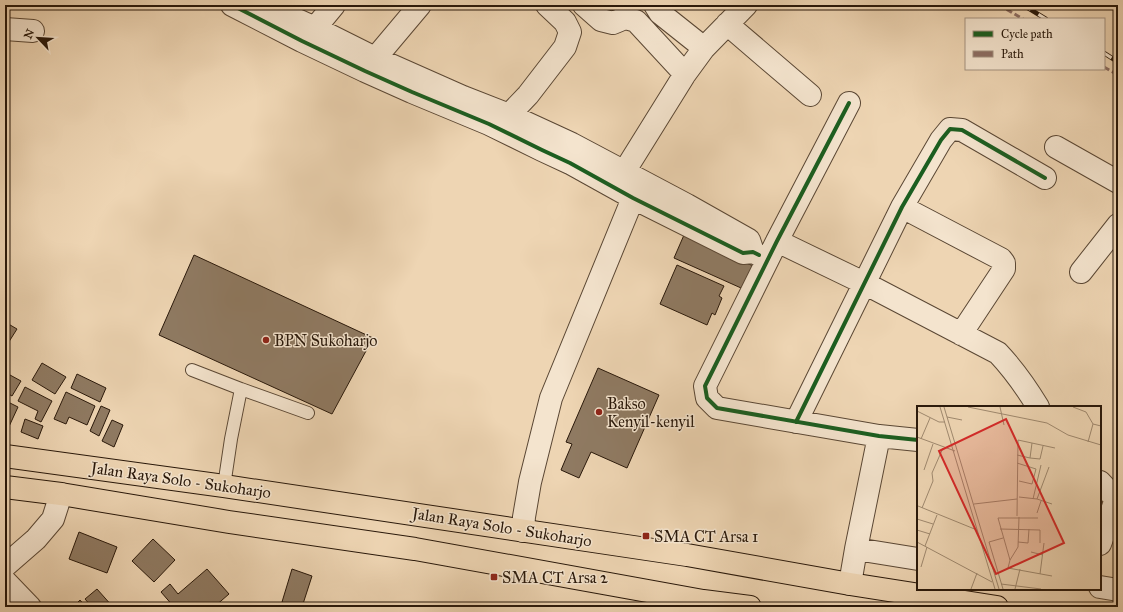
<svg xmlns="http://www.w3.org/2000/svg" width="1123" height="612" font-family="'IM FELL Great Primer',serif">
<style>
.building{fill:#8f7a62;stroke:#29180a}
.lines{fill:none;stroke-linecap:round;stroke-linejoin:round}
.lane-casing{stroke:#5a4734;stroke-width:14}
.street-casing{stroke:#5a4734;stroke-width:24}
.primary-casing{stroke:#29180a;stroke-width:24}
.lane{stroke:#f4e4ce;stroke-width:12}
.street{stroke:#f4e4ce;stroke-width:22}
.primary{stroke:#eed5b3;stroke-width:22}
.rail-casing{stroke:#29180a;stroke-width:4.5}
.rail{stroke:#f4e4ce;stroke-width:3;stroke-dasharray:9;stroke-linecap:butt}
.quiet{stroke:#8d6e63;stroke-width:3;stroke-dasharray:6 3;stroke-linecap:butt}
.cycleway-casing{stroke:#f4e4ce;stroke-width:6}
.cycleway{stroke:#1b5e20;stroke-width:4}
.poi-dot{fill:#8f2418;stroke:#f4e4ce;stroke-width:1.5}
.labels{text-anchor:middle;dominant-baseline:central;stroke-width:3;stroke-linejoin:round;paint-order:stroke}
.poi-label{font-size:16px;fill:#29180a;stroke:#f4e4ce;text-anchor:start}
.street-label{font-size:16px;fill:#29180a;stroke:#f4e4ce}
.inset-road{fill:none;stroke:#9f896f;stroke-width:1}
.view{fill:#d62828;fill-opacity:0.15;stroke:#d62828;stroke-width:2}
.inset-edge{fill:none;stroke:#29180a;stroke-width:2}
</style>
<rect width="100%" height="100%" fill="#eed5b3"/>
<filter id="stains"><feTurbulence type="fractalNoise" baseFrequency=".005" numOctaves="4"/><feColorMatrix values="0 0 0 0 .2 0 0 0 0 .09 0 0 0 0 .02 0 0 0 .5 -.17"/></filter>
<radialGradient id="worn" r=".72"><stop offset=".6" stop-color="#630" stop-opacity="0"/><stop offset="1" stop-color="#630" stop-opacity=".3"/></radialGradient>
<path class="building" d="M684,235L760,269L750,292L674,258Z
M194,255L373,338L332,414L159,335Z
M677,265L724,286L719,296L722,298L715,315L712,313L707,325L660,304Z
M5,322L17,329L5,348Z
M42,363L66,377L55,394L32,380Z
M598,368L659,395L627,468L591,452L579,478L561,470L572,444L566,442Z
M77,374L106,388L100,402L71,388Z
M10,375L21,381L12,396L5,392V383Z
M25,387L52,401L41,422L35,419L38,411L18,401Z
M66,392L95,406L87,425L69,417L66,424L54,419Z
M8,402L18,407L6,433L5,408Z
M101,406L110,410L99,436L90,431Z
M25,419L43,426L38,439L21,432Z
M112,420L123,425L114,447L102,441Z
M79,532L117,547L107,573L69,559Z
M153,539L175,560L154,582L132,561Z
M207,569L229,594L214,607H174L161,592L170,584L178,594Z
M292,569L312,576L302,607H297L282,602Z
M97,589L113,607H92L85,599Z
M80,600L86,607H73Z
M154,602L159,607H149Z"/>
<g class="lines">
<defs>
<path id="lane" d="M192,370L241,389L231,439L224,486
M241,389L308,413"/>
<path id="street" d="M232,5L302,41L365,71L412,92L489,124L542,150L570,163L633,198L743,253L753,252L759,255
M264,5L315,28L375,58L463,97L509,115L572,144L687,205L749,240L752,249
M584,5L601,20L613,23L625,18L636,21L685,74
M727,24L810,95
M5,29L33,31
M306,37L315,28L334,5
M704,48L746,5
M367,68L420,5
M849,103L777,241L705,386L707,398L717,408L879,436L918,440
M509,115L528,95L565,47L570,32L565,22L547,5
M1056,147L1118,182
M624,172L685,74L704,48L660,13L655,5
M902,207L1001,259L1004,263V269L961,334
M777,241L864,283L998,353C1014,370 1026,387 1038,407
M1081,272L1118,225
M796,422L902,207L941,140L950,129L962,130L1045,178
M1100,482L1116,499L1118,497
M523,531L524,517L530,482L551,398L633,198
M1100,544L1116,499
M856,549L918,559
M5,566L36,539L53,519L61,494
M5,581L30,607
M850,584L856,549L879,436
M1100,587L1118,590"/>
<path id="primary" d="M5,456L224,486L687,555L850,584L997,607
M5,487L61,494L229,522L415,549L703,601L750,607"/>
</defs>
<use href="#lane" class="lane-casing"/>
<use href="#street" class="street-casing"/>
<use href="#primary" class="primary-casing"/>
<use href="#lane" class="lane"/>
<use href="#street" class="street"/>
<use href="#primary" class="primary"/>
<defs>
<path id="rail" d="M1023,5L1046,19
M1104,53L1118,62"/>
</defs>
<use href="#rail" class="rail-casing"/>
<use href="#rail" class="rail"/>
<path class="quiet" d="M999,5L1023,19
M1104,67L1118,75"/>
<defs>
<path id="cycleway" d="M232,5L302,41L365,71L412,92L489,124L542,150L570,163L633,198L743,253L753,252L759,255
M849,103L777,241L705,386L707,398L717,408L879,436L918,440
M796,422L902,207L941,140L950,129L962,130L1045,178"/>
</defs>
<use href="#cycleway" class="cycleway-casing"/>
<use href="#cycleway" class="cycleway"/>
</g>
<g class="poi-dot">
<circle cx="266" cy="340" r="4"/>
<circle cx="599" cy="412" r="4"/>
<rect x="642" y="532" width="8" height="8" rx="2"/>
<rect x="490" y="573" width="8" height="8" rx="2"/>
</g>
<g class="labels">
<g class="poi-label">
<text x="274" y="340">BPN Sukoharjo</text>
<text x="607" y="403">Bakso<tspan x="607" dy="18">Kenyil-kenyil</tspan></text>
<text x="654" y="536">SMA CT Arsa 1</text>
<text x="502" y="577">SMA CT Arsa 2</text>
</g>
<g class="street-label">
<text transform="translate(181 480) rotate(8)">Jalan Raya Solo - Sukoharjo</text>
<text transform="translate(502 527) rotate(9)">Jalan Raya Solo - Sukoharjo</text>
</g>
</g>
<g transform="translate(917 406)">
<rect width="184" height="184" fill="#eed5b3"/>
<path class="inset-road" d="M23,1L78,183M27,1L82,183M51,1L130,17L151,29L184,39M83,1L87,19M156,1L169,6L176,18L184,20M0,5L22,16H28M30,11L45,14M0,31L38,45M4,33L13,12M101,34L138,42M171,36L176,18M100,49L113,52L115,37M113,52L123,53L126,40M100,57L119,63L115,78L102,75M7,64L16,38M102,91L120,93L132,61M116,93L124,59M120,93L135,98M57,98L100,93M1,100L60,124M5,102L16,75L15,67L26,42M120,107L124,95M100,110L101,34M121,112H81L93,154L91,162L135,170M0,113L16,118M83,123L123,124V137M0,124L13,128M0,136L75,176M72,136L86,183M72,136L86,132M101,136L111,137L112,123M8,140L20,109M114,146L126,149M93,154L101,141L102,111M4,161L10,141M123,168L127,137M84,178L124,183M54,183L60,167M98,183L103,163"/>
<path class="view" d="M89,13L147,137L79,168L22,45Z"/>
<rect width="184" height="184" class="inset-edge"/>
</g>
<rect width="1123" height="612" fill="none" stroke="#eed5b3" stroke-width="20"/>
<rect x="6" y="6" width="1111" height="600" fill="none" stroke="#29180a" stroke-width="2"/>
<rect x="10" y="10" width="1103" height="592" fill="none" stroke="#29180a"/>
<rect x="965" y="18" width="140" height="52" fill="#f4e4ce" stroke="#a39280"/>
<rect x="973" y="31" width="20" height="6" fill="#1b5e20" stroke="#a39280"/>
<text x="1001" y="38" font-size="12" fill="#29180a">Cycle path</text>
<rect x="973" y="51" width="20" height="6" fill="#8d6e63" stroke="#a39280"/>
<text x="1001" y="58" font-size="12" fill="#29180a">Path</text>
<g transform="translate(38 38) rotate(295)" stroke="#f4e4ce" stroke-width="3" paint-order="stroke">
<path d="M0-3L7 15L0 10L-7 15Z" fill="#29180a"/>
<text y="-6" font-size="11" font-weight="bold" text-anchor="middle" fill="#29180a">N</text>
</g>
<rect width="100%" height="100%" filter="url(#stains)"/>
<rect width="100%" height="100%" fill="url(#worn)"/>
</svg>
